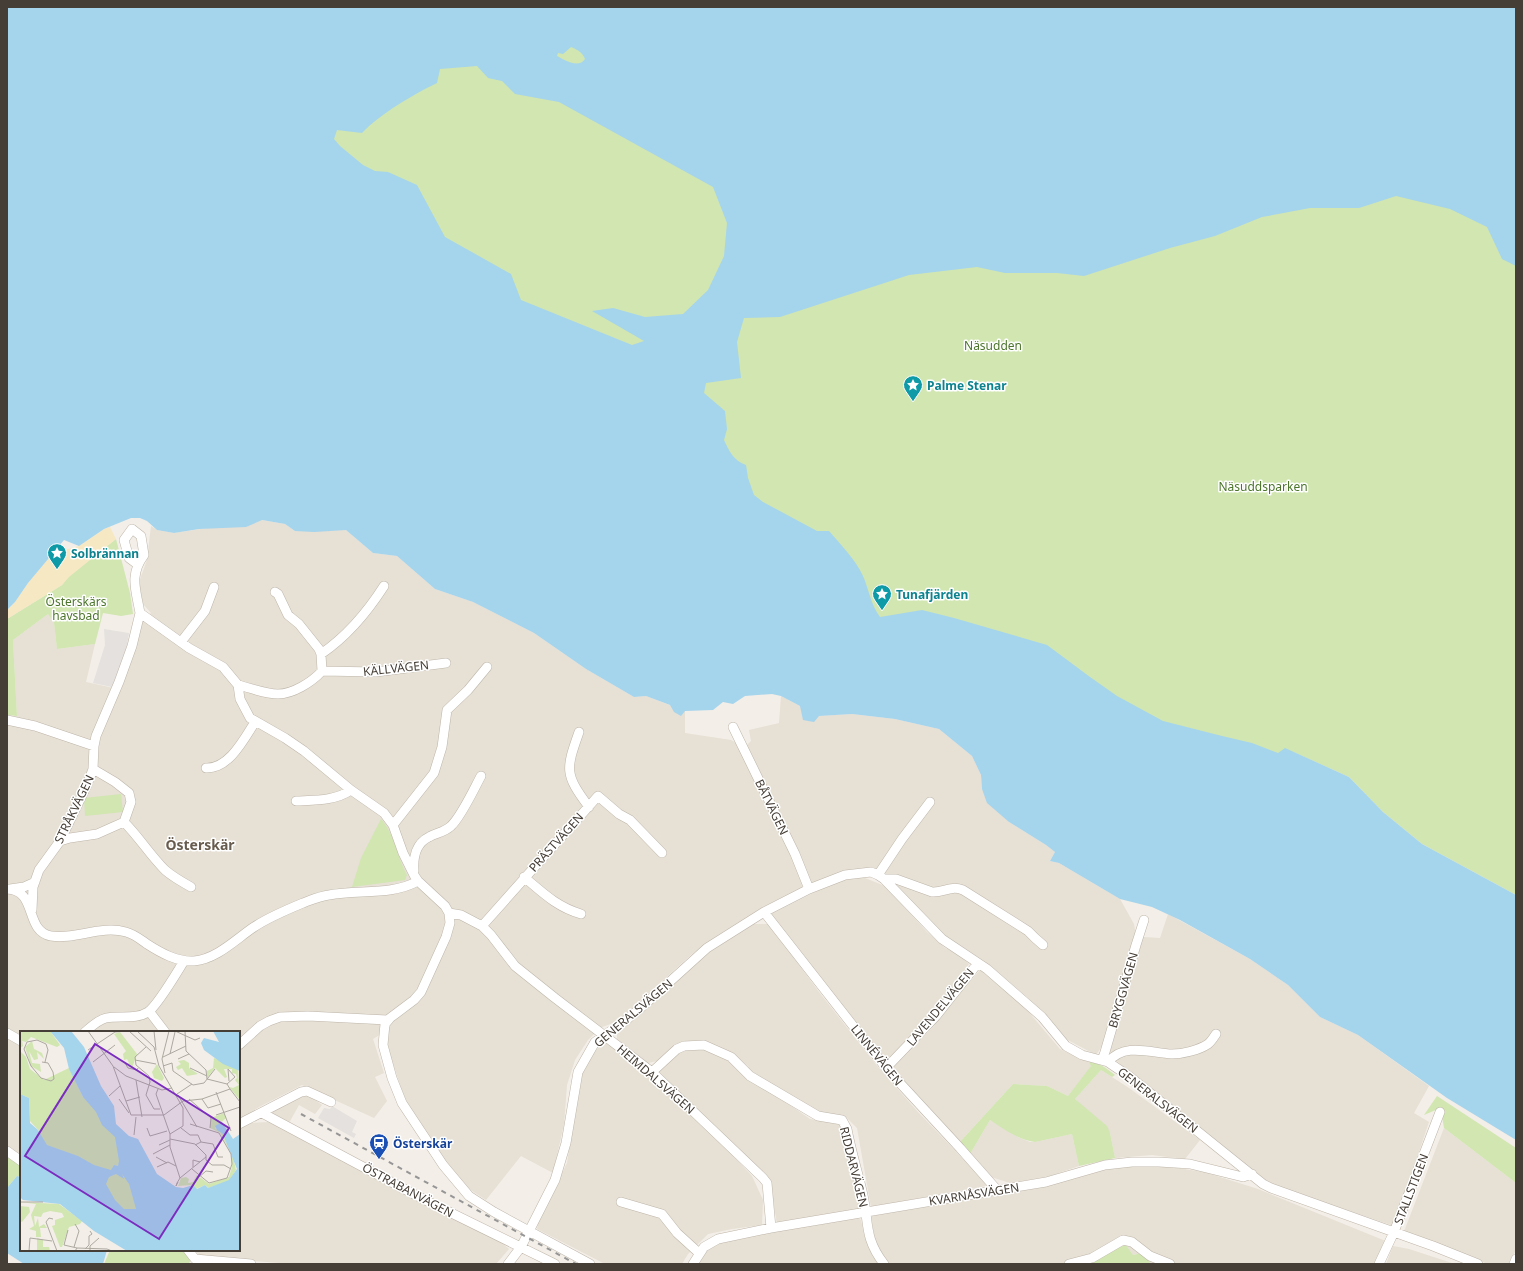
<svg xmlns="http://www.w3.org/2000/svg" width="1523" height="1271" font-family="'Noto Sans',sans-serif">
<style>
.residential{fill:#e6e0d5}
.green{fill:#d1e6b1}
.sand{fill:#f6e8c3}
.parking{fill:#e4e1de}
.water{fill:#a5d4ed;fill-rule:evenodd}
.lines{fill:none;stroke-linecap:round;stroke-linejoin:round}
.minor-casing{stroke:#beb5a9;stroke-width:10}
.minor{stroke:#fff;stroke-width:9}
.rail{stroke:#969696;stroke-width:2;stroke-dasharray:5 5;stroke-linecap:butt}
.labels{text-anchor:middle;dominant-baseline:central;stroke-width:3;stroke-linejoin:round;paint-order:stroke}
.park-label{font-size:12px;fill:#4c752b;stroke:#fff}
.culture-label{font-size:12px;font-weight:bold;fill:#0d838f;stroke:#fff;text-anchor:start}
.street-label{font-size:12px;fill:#453e36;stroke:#fff}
.transit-label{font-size:12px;font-weight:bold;fill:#164399;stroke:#fff;text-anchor:start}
.quarter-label{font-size:14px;font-weight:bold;fill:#685c4e;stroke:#fff}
.inset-road{fill:none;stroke:#ada8a0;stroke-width:1}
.view{fill:#7b2cbf;fill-opacity:0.15;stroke:#7b2cbf;stroke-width:2}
.inset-edge{fill:none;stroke:#453e36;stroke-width:2}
</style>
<rect width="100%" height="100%" fill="#f3eee7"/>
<path class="residential" d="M261,520L285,524L295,531L346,530L373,553L397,556L435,589L473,602L534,633L586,669L634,697L646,696L685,711V733L731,740L736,743L800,872L803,887L720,934L692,954L618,1021L600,1028L588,1040L575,1060L567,1085L564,1124L553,1173L521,1156L486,1200L466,1187L450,1170L406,1103L387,1045L389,1029L373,1039L384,1073L375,1077L387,1101L374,1118L302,1085L259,1107L239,1120V1032H21V1158L7,1148V718L17,716L13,640L48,614L54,623L57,649L95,644L86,682L118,689L139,625L151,613L143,604L138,585L147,560L151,526L157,530L174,533Z
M781,696L819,716L852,714L895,719L939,729L972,756L981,775L982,789L1009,822L1046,845L1055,852L1050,861L1059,863L1120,899L1134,924L1137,941L1104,1043L1096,1055L1066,1039L1027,997L983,960L960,945L945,941L898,888L873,867L811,885L747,745L751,741L749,730L779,723Z
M860,876L885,886L927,932L945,948L957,953L969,964L947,994L933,1017L885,1061L771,914L837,881Z
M1168,914L1250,959L1288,985L1320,1017L1358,1035L1429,1086L1414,1113L1429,1122L1394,1226L1270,1184L1126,1069L1109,1054L1143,937L1160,938Z
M752,924H769L819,992L878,1067L918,1112L984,1181L986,1186L871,1207L857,1128L844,1115L820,1113L751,1073L748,1066L733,1054L698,1043L657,1061L648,1063L617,1039V1034L705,954Z
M981,969L1027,1010L1060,1049L1089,1062L1092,1066L1068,1096L1047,1086L1013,1084L959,1143L892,1069L934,1026L945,1009Z
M604,1042L609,1044L651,1075L716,1138L752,1176L763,1200L762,1225L732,1229L708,1234L688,1254L682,1264H605L537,1229L538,1222L567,1163L581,1073L593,1053Z
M699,1048L725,1056L755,1081L810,1119L841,1125L844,1130L859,1191L860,1212L777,1224L770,1182L658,1072L679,1053L685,1050Z
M1101,1070L1129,1088L1200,1140L1185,1159L1152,1155L1115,1158L1110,1133L1075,1099Z
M308,1095L322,1105L315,1114L299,1105L289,1123L272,1113L273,1110L299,1096Z
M990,1120L1018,1137L1030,1142H1035L1072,1134L1079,1166L1050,1176L1010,1183L991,1177L970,1154Z
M270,1122L502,1243L509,1249L496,1264H292L202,1257L194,1250H239V1128L249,1123Z
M1444,1128L1516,1183V1249L1510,1264H1487L1474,1257L1403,1234Z
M1136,1166L1170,1167L1204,1172L1258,1189L1388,1242L1376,1264H1151L1142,1253L1133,1255L1126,1245L1121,1235L1086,1262L1077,1264H888L876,1246L871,1216L1045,1186L1103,1169Z
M858,1218L861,1220L864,1234L869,1247L879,1264H697L705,1251L713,1244L752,1235Z
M1393,1246L1409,1249L1455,1264H1386Z"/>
<path class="green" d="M237,7L1516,106V895L1422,844L1383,812L1349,777L1293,752L1249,845L7,126Z
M116,539L130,593L133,614L121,616L103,613L95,644L57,649L54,623L48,614L13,640L17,716L7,715V619L62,585L68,577Z
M121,794L123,812L85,816L84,798Z
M381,819C395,835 397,857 407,875L405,880L352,887L361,858Z
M1089,1062C1100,1063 1106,1068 1115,1075L1112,1077L1101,1070L1075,1099L1107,1126L1110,1133L1115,1158L1079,1166L1072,1134L1035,1142C1018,1140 1004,1129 990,1120L970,1154L959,1143L1013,1084L1047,1086L1068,1096L1091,1066Z
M1437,1096L1516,1148V1183L1444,1128L1442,1116L1438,1109L1424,1115Z
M7,1157L21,1166V1177L17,1176L7,1188Z
M1126,1245L1133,1255L1142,1253L1151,1264H1094L1093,1261L1110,1250Z
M110,1250H185L190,1261L189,1264H104Z"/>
<path class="sand" d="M110,527L116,539L69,577L62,585L7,619V610L15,602L28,583L57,548L61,551L79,546L104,529Z"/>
<path class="parking" d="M104,629L129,633L125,656L112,687L93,683L105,645Z
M332,1106L357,1121L352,1132L356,1134L354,1138L318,1118L324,1108L330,1109Z"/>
<path class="water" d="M7,7H1516V266L1502,259L1487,227L1450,209L1396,196L1359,208H1310L1262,217L1215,236L1170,248L1084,276L1057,273H1005L977,267L909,275L780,317L744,318L737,342L741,378L706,383L704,393L725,411L727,429L724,440C729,451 734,461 746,465L748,478L754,495L763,502L817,531H829C841,545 855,559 863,576C869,590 871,605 880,617L922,610L954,618L1047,645L1090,677L1117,696L1163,721L1222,736L1252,743L1278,753L1285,748L1349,777L1383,812L1422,844L1516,895V1140L1447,1098L1358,1035L1320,1017L1288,985L1250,959L1180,920L1152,907L1120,899L1059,863L1050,861L1055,852L1046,845L1009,822L987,803L982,789L981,775L972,756L939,729L895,719L852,714L819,716L814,722L803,720L800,706L781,696L772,694L745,696L733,704L723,702L713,710L685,711L681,716L674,712L670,705L646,696L634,697L586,669L534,633L473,602L435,589L397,556L373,553L346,530L314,532L295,531L285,524L262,520L246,527L199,529L174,533L157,530L147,521L140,518H131L104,529L79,546L64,540L28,583L15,602L7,610ZM571,47C578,50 582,52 585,59C579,69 564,60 557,56L558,53L563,54ZM477,66L488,78L502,81L515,94L559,102L713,187L727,223L724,256L708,290L683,314L645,317L613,308L592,311L644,341L632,345L521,300L511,274L445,237L417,185L388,172L375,171L363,165L340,146L334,139L337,130L362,133C380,114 414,94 437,83L440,69Z
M17,1176L21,1177V1250H107L103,1264H24L7,1253V1188Z"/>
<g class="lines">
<defs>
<path id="minor" d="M137,564L129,558L124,540L132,529L141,536L144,555C129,575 136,590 140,613L189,648L223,667L238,685L240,699L250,718L285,738L304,751L351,790L384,813L393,825L403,853L414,875L418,881L445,906L449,913L450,923L446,937L421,992L414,1000L390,1018L385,1024L383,1045L392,1078L402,1103L443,1165L469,1196L494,1212L590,1264
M275,592L278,594L288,615L299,624L319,649L321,654
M181,642L205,611L214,587
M322,671L376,672L446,663
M238,685C251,688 265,694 278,694C293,694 312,682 322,671L321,654C346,637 368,611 384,586
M7,720L35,726L94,746
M733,727L795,854L809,889
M579,732C566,769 564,774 589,807
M206,768C229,769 244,739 255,722
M296,801C315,800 335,801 351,790
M124,822C139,837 150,855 165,870C173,877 182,882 191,887
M393,825L434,773L442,747L447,710L468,690L487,667
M60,841L70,838L97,834L124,822L131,802L129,793L115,782L93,769
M414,871C413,858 416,843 429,837C436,833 445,832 451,826C461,817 474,789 481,776
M878,875L902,839L930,802
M524,877C543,893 557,907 581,914
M884,879H896L932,892C944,893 950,885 963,890L1028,931L1035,938L1043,945
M7,889C38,890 24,931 51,936C75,940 100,925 126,932C134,934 140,939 147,944C161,953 177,962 194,961C217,959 236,939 254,927C269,917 286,910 303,903C311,900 320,896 329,895C358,889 391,896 418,881
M10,889L24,887L35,882
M32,910L33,887L39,870L60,841L87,785L93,769L94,746L96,736L119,682L132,646L140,613
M764,912L886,1068L960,1148L998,1191
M449,913L461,915L482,926L491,935L515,966L555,998L652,1072L763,1178L767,1183L771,1228
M482,926L598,796L619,814L630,820L662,853
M149,1011L165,1032
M85,1032C91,1027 98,1020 106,1018C119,1015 136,1020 148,1012C158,1005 177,972 184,961
M7,1033L21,1041
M239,1045L260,1026L269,1021L280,1017L308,1016L387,1020
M1102,1060L1105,1052L1136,945L1144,920
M1108,1062C1125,1042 1150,1053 1172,1054C1183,1054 1199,1050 1208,1044C1211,1042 1214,1037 1216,1034
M886,1068L936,1016L978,963
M652,1072L677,1049L684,1046L704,1045L731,1057L750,1076L818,1116L842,1120L847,1129C851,1151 858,1173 863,1195C869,1223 864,1238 884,1264
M262,1113L425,1200L555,1264
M239,1124L301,1092L307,1091L331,1102
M7,1151L21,1161
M621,1202L662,1214L677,1233L699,1253
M188,1250L195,1259L251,1264
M508,1264L521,1247L555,1180L566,1143L578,1072L595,1042L625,1021L644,1005L707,948L764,912L809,889L845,875L871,872L878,875L884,879L942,939L987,969L1042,1017L1066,1046L1082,1055L1108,1062L1130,1077L1263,1184L1271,1188L1433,1246L1478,1264
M693,1264L704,1247L718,1239L771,1228L1046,1182L1105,1165L1132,1162H1159L1190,1164L1243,1177L1252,1174
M1069,1264L1092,1258L1123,1240L1132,1242L1150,1256L1170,1264
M1379,1264L1394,1232L1440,1112
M1514,1264L1516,1259"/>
</defs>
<use href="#minor" class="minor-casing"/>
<use href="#minor" class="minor"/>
<path class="rail" d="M301,1114L576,1264"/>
</g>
<defs>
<symbol id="sight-pin" viewBox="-11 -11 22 30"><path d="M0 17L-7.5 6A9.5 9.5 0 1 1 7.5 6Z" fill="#0f9aa8" stroke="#fff"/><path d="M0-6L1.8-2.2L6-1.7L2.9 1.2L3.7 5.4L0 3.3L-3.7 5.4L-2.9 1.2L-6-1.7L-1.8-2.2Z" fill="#fff"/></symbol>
<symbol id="station-pin" viewBox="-11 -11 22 30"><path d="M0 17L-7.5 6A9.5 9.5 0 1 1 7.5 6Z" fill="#1a4fb4" stroke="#fff"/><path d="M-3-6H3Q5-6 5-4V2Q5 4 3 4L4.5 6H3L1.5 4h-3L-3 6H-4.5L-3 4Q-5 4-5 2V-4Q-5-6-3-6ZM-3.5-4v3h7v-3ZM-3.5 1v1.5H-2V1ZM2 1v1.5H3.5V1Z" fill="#fff"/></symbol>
</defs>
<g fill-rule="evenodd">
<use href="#sight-pin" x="902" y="374" width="22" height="30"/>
<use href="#sight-pin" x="46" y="542" width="22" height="30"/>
<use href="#sight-pin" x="871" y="583" width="22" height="30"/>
<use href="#station-pin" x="368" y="1132" width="22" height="30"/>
</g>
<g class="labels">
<g class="park-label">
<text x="993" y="345">Näsudden</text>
<text x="1263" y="486">Näsuddsparken</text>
<text x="76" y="601">Österskärs<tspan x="76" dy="14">havsbad</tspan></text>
</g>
<g class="culture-label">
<text x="927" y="385">Palme Stenar</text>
<text x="71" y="553">Solbrännan</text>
<text x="896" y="594">Tunafjärden</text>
</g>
<g class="street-label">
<text transform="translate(396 668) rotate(-6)">KÄLLVÄGEN</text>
<text transform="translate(772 807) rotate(64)">BÅTVÄGEN</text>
<text transform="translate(74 809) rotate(-64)">STRÅKVÄGEN</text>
<text transform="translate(556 842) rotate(-48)">PRÄSTVÄGEN</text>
<text transform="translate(1123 990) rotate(-74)">BRYGGVÄGEN</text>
<text transform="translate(940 1007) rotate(-50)">LAVENDELVÄGEN</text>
<text transform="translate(633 1013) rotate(-40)">GENERALSVÄGEN</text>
<text transform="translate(877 1055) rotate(51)">LINNÉVÄGEN</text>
<text transform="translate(656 1079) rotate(41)">HEIMDALSVÄGEN</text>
<text transform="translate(1158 1100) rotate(38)">GENERALSVÄGEN</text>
<text transform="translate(854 1167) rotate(76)">RIDDARVÄGEN</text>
<text transform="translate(1411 1189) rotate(-69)">STALLSTIGEN</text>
<text transform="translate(408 1190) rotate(28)">ÖSTRABANVÄGEN</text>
<text transform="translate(974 1194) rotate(-9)">KVARNÅSVÄGEN</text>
</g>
<g class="transit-label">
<text x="393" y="1143">Österskär</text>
</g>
<g class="quarter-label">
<text x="200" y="844">Österskär</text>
</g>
</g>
<g transform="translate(20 1031)">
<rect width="220" height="220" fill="#f3eee7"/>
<path d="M0,0H30L40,14L37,16L11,6L6,11L2,10L3,15L0,17ZM100,1L117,23L112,37L107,33L109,32L107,28L104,29L103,23L106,20L94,3ZM12,10L14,18L22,22L24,28L17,21L18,28L14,29L9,20L12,32L20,33L21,41L11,35L5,16ZM0,20L6,26L10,38L24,49L49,37L63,66L75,65L135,164L100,193L3,103L20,101L10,90L9,67L0,63ZM194,27L218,38L220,69L209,56L213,57L219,54L215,49L217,47L216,43L212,42V38H204L207,46L205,47L195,37L187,47V40L193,37ZM164,29L169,32V37L178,43L167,45L162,37L158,39L156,36L161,33L158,30ZM137,33L144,47L142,50L134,47L132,41ZM204,82L206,87L195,97L206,105L204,106L213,126L216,139L209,150L188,157L185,154L176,158L173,154L158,155L161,147L166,146L169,148L168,152L173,151L177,144L189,153L209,146L212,136L211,122L200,102L190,97L191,87ZM0,171L39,173L62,190L60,193L49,196L42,216H40L32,195L35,194V189L44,186L42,182L30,180L23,182L21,186L14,185L15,195L18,187L19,196L24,193L27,197H20L21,206H16V200L9,198L14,195L11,184L16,173ZM0,175L9,176L10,181L2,191L0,190ZM17,207L23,209V216H29L30,220H17Z" fill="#d1e6b1"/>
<path d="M30,0H51L64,16L81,55L94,75L96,93L109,105L118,108L137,143L156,156L163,157L173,154L177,158L185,154L188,157L209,149L217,138L204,106L206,105L197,99L195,95L202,91L213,108L220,103V220H107L74,200L40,173L3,169L0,166V63L9,67L10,92L18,99L27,114L58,125L74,134L91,139L94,134L98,135L99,130L95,106L82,94L76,81L63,66L49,38L44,17ZM96,143L104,148L102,143L109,153L116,178H104L95,169L86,153L89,146ZM193,0H220V40L203,33L184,19L181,12L184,7L199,11Z" fill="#a5d4ed" fill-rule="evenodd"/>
<path class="inset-road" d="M68,0L93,35L111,84H144L163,70L182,68L210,58L220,71M109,0L131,20M117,0L134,16L139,35L163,77V95L150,103V116L160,147L157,152L156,155L158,151M134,0L136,19M155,0L175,9L180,7M165,0L166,20L186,39L187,48M126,16L115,26L116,34L129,45L130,51L126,64L134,78H140M68,19L95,1L106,0M150,23L155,1M143,26L166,15M158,28L169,23M115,29L136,33M22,31L28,32L33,41L34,48L31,50L21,47L11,35L4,18L7,11L17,9L26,13L28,19L25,31M73,31L95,14M105,32L108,37L117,39L118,37M143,35L152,32L153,40L173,54L184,52L195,38M94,36L106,45L142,59L152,57M170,37L187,45M145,42L142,28L149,0M187,48L207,53L210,58M116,49L122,86M207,53L215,46L208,38L209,50M138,58L136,63L150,103M196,61L211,100M157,63L172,53M158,64L177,96M89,65L100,55M99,68L109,82M169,68L191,87L190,97M182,68L188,77L201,73M106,70L120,66M196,84L220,76M170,93L199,102L211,123L212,133L207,147L189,152L172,138M127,97L130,105L147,100M161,97L170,104H178L181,111M114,104L116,86M150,108L175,113L186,124V129L192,134H204L211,138M139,114L150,109M175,114L181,111L193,113L198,126H203M133,123L150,114M136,126L147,132M137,136L148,131L156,135M173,136V129L180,131M179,146L186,140L193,141M160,147L186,126M0,171H23M33,188L29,187L26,191L37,220M48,199L44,214L57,217M54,216L59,200L55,193M65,218L69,214V205L72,203L70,200M70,219V215L79,207M9,220L10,207L32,210M55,220L57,217L87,218L92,220"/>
<path class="view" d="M75,13L209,97L139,208L5,125Z"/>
<rect width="220" height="220" class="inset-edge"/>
</g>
<rect width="1523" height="1271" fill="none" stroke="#453e36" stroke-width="16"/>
</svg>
